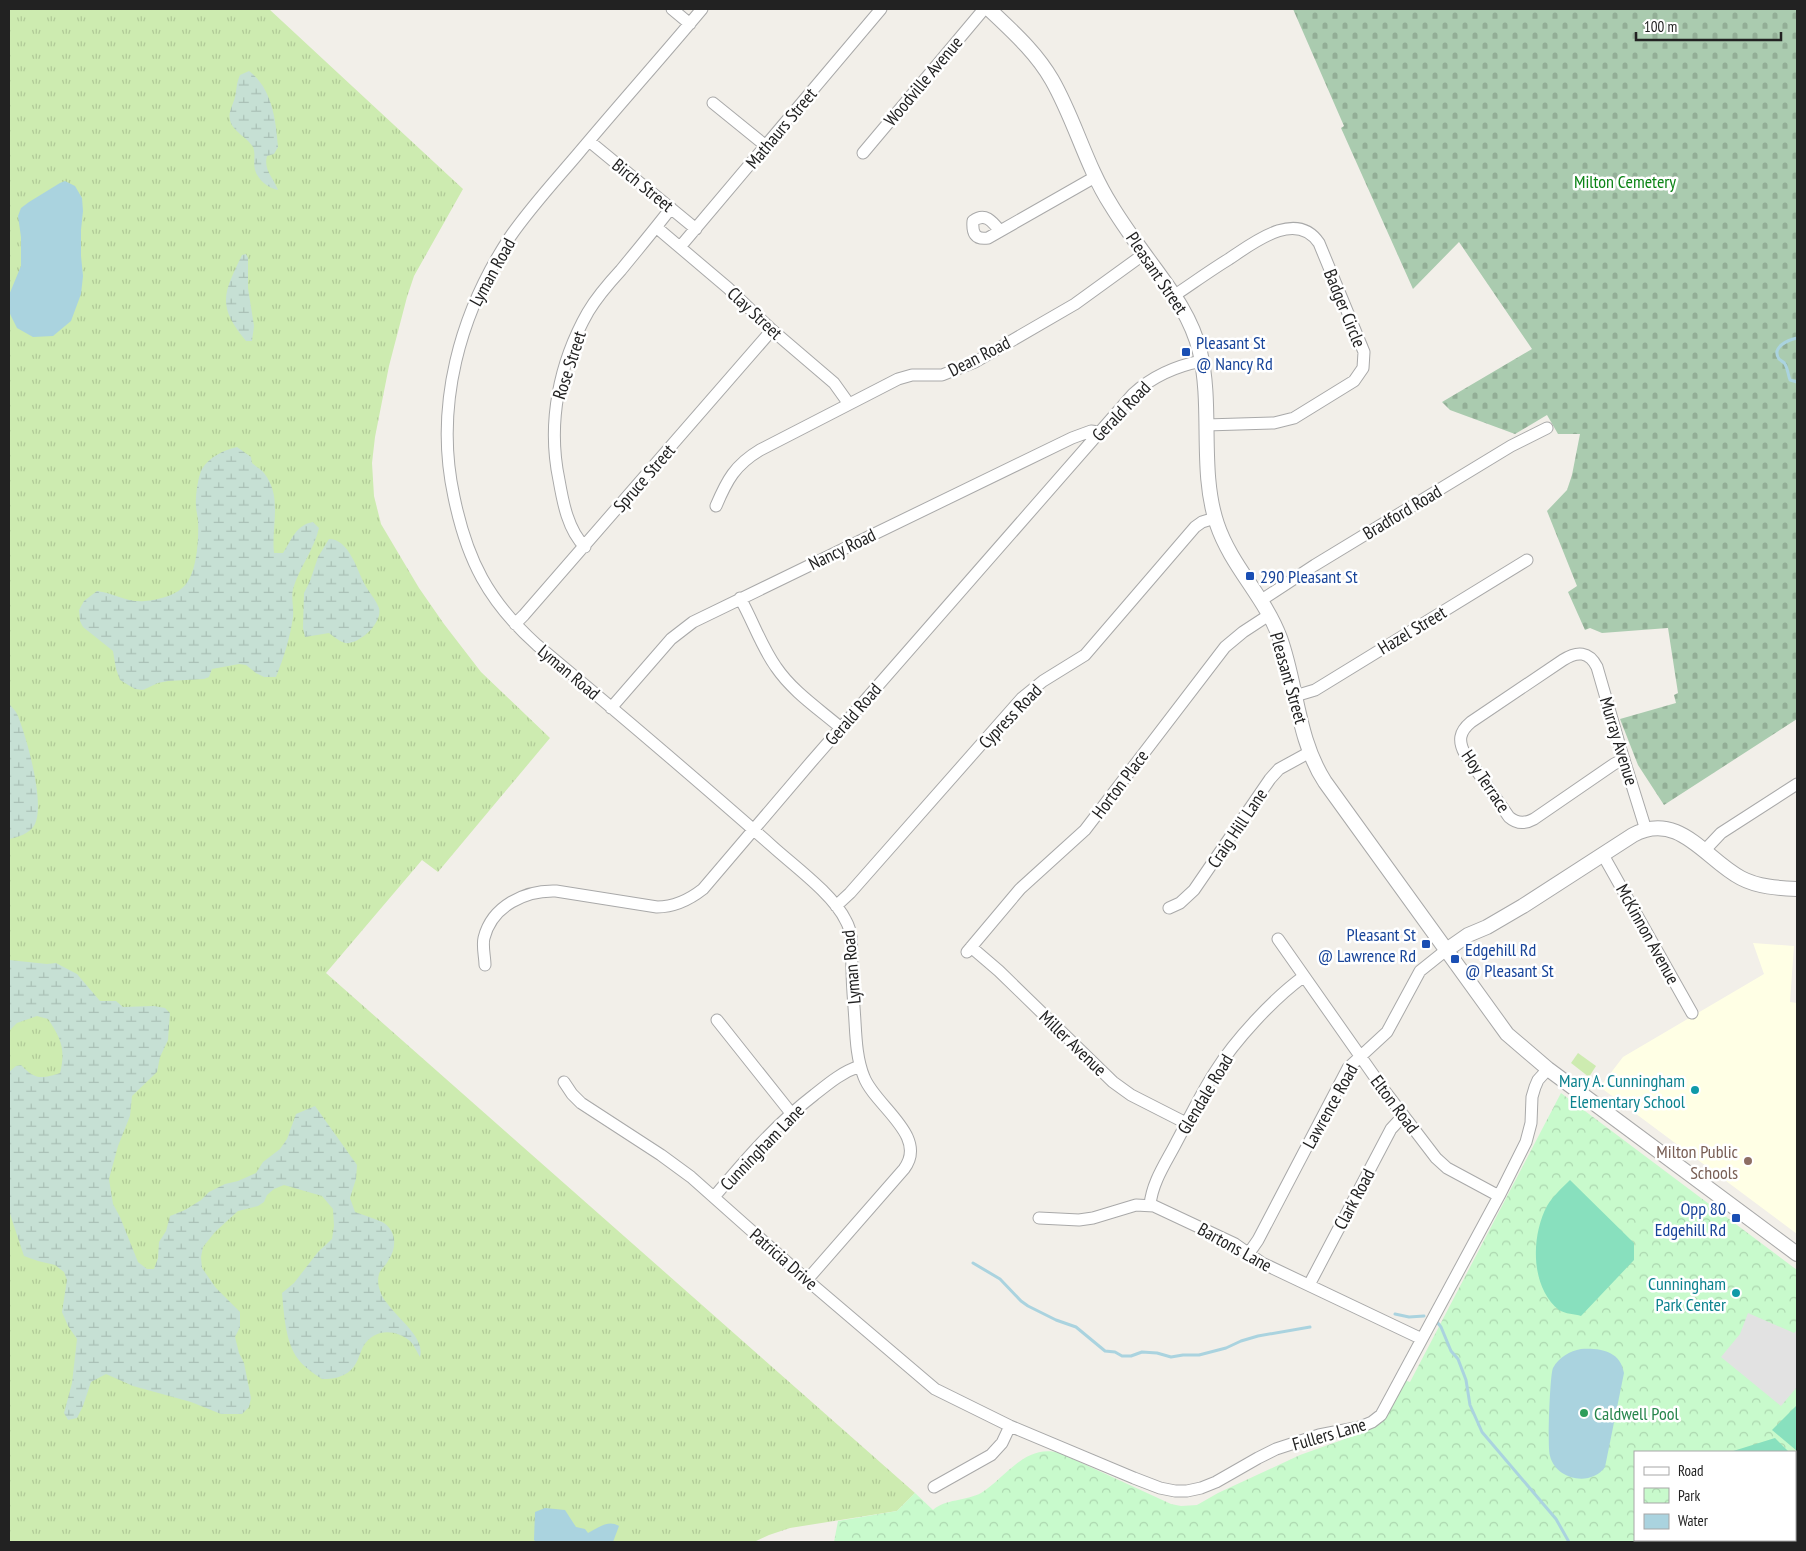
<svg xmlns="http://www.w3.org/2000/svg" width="1806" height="1551" font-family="'PT Sans Narrow',sans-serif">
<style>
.education{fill:#ffffe5}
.grass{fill:url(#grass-tufts)}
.wetland{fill:url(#wetland-marsh)}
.cemetery{fill:url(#cemetery-stones)}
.park{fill:url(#park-crowns);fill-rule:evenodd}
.garden{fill:#cdebb0}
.pitch{fill:#88e0be}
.parking{fill:#e2e2e2}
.water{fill:#aad3df}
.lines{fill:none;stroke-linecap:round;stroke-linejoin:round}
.stream{stroke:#aad3df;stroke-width:3}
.minor-casing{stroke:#a9a9a9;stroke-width:13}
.tertiary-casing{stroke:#a9a9a9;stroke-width:16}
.minor{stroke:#fff;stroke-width:11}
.tertiary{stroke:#fff;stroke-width:14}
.transit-dot{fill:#1a4fb4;stroke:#fff;stroke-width:2}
.culture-dot{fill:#0f9aa8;stroke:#fff;stroke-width:2}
.education-dot{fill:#8d6e63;stroke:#fff;stroke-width:2}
.leisure-dot{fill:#2e9e5b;stroke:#fff;stroke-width:2}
.labels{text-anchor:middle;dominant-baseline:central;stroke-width:5;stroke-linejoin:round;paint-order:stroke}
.street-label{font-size:18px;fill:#222;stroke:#fff}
.park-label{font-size:18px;fill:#0c8416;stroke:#fff}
.transit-label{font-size:18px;fill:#164399;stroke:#fff;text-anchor:start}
.culture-label{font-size:18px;fill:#0d838f;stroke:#fff;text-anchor:end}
.education-label{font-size:18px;fill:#785e54;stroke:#fff;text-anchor:end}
.leisure-label{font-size:18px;fill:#27864d;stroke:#fff;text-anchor:start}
</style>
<defs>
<pattern id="grass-tufts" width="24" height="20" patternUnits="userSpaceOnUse" patternTransform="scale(1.25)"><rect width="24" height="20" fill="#cdebb0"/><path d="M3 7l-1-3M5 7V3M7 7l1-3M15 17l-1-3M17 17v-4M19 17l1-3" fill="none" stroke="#b0c997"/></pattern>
<pattern id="wetland-marsh" width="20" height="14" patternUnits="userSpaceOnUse" patternTransform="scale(1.25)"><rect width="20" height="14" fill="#c6e0d4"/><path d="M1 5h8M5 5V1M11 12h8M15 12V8" fill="none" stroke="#aac0b6"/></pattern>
<pattern id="cemetery-stones" width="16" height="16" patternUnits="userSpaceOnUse" patternTransform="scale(1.25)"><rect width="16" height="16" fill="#aacbaf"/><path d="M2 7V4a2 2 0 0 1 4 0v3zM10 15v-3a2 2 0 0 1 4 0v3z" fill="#92ae96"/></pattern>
<pattern id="park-crowns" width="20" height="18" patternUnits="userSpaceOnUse" patternTransform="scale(1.25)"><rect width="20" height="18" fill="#c8facc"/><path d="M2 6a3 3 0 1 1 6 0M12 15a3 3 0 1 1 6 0" fill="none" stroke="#acd6af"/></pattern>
</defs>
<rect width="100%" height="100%" fill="#f2efe9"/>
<path class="education" d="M1753,943L1794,946L1790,1002L1797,1003V1234L1600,1087L1623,1057L1764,974Z"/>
<path class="grass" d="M9,9H269L463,189L414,276L407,297L389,366L375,437L372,463L374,496L381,524L419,588L444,624L481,672L550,738L438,872L422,860L326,973L915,1493L897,1511L790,1528L769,1535L754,1542H9Z"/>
<path class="wetland" d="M249,71C272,88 276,120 278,147L274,154L267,156C263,170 274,178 278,190C268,188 258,180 255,170C253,162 256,154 253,147C247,137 232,131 230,120C228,112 233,105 235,97C237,88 236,84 240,75Z
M246,254L248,258V288L254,326L252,341H246C216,305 224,293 242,255Z
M237,447L251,457L252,463C255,466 261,469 264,473C283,497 271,526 274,553H283C292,539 296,525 313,522L319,528C314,550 299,568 293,589C291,598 294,608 293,617C290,638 284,657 276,677H264L256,673L246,665L239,664L212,669L209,677L204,679L168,681L158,683L143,690L135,689L120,680L116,669L113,651L83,627L80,621L79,610L84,601L97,591C113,593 128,603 145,601C158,600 178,595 186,584C197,571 199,538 198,521C198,516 196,511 196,506C195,498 198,476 202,469C209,457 224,450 237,447Z
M329,539C349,539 357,570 365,585C369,592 376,600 379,608C383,623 359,645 345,643C339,641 334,637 329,633L305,637L303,628L304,593L310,581L318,557Z
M9,704C12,707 16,711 18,716C27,739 45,802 35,824C30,834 18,837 9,839Z
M9,960L47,964L56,963L77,974L100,1001H116L123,1007L154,1006L165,1008L170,1013L168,1040L160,1057L157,1072L132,1096L130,1116L118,1146L109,1179L113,1204L120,1217L138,1262L147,1269H154L158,1258L159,1242L166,1231L170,1216L185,1210L201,1200L209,1192L225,1184L238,1181L256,1173L263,1162L280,1149L287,1139L296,1114L315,1106L357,1165L356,1179L350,1198L355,1212C363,1215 379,1220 384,1223C398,1233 396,1249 388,1261C386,1265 380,1270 379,1274C376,1284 381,1296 387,1303C396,1317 426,1338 420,1357C417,1352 414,1345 410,1341C395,1329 374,1328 363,1347C359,1355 358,1363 351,1370C342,1378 333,1379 322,1379C313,1373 304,1367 298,1359C285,1342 284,1313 282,1293L294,1283L318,1252L332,1239L334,1226L333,1209L322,1196L284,1185L274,1189L267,1195L264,1202L258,1206L238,1211L215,1232L203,1247L201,1257L202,1268L216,1288L240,1312V1327L235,1337L239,1353L244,1363L251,1398L249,1407L242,1414H221L191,1402L133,1386L106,1374L91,1382L83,1406L77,1418L68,1420L64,1413L72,1383L77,1339L68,1326L62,1312L67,1280L64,1272L55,1265L38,1261L24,1256L9,1211V1072L16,1066L21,1065C35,1080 41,1079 60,1073C66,1050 61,1038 48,1019L37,1016L17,1023L9,1031Z"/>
<path class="cemetery" d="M1293,9H1797V719L1664,805L1638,765L1620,719L1676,703L1674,695L1678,693L1668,628L1602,633L1590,628L1585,630L1568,592L1577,586L1547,511L1567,490L1572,475L1580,434H1558L1547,415L1515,434L1450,410L1442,402L1532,349L1459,242L1413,289L1341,128L1344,126Z"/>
<path class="park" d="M1561,1093L1797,1270V1542H834L838,1521L897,1511L915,1493L933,1510C945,1499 966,1501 981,1493C1007,1477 1025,1443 1060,1453L1171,1504L1181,1506L1197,1505L1218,1493L1300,1455L1342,1440L1378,1424L1389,1412L1404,1380L1410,1382ZM1635,1452H1795V1540H1635Z"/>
<path class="garden" d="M1578,1053L1596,1066L1589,1077L1571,1063Z"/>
<path class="pitch" d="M1570,1180L1634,1243V1260L1581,1316C1575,1314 1565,1314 1559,1310C1530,1287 1531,1236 1547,1206C1553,1196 1562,1188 1570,1180Z
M1797,1405V1451L1772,1430Z
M1775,1438L1789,1452H1730Z
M1795,1458L1797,1460V1542H1696V1540H1795Z"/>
<path class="parking" d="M1748,1313L1794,1333L1797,1330V1387L1781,1406L1721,1357L1740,1334Z"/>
<path class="water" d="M65,181L75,186L82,198L83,211L81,230V256L83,276L81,294L71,321L53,336L33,337L17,328L9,312V295L21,266V237L18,216L21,208L29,202L60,183Z
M1581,1349C1601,1348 1620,1351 1624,1373L1605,1467C1591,1487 1556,1480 1550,1456C1547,1449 1550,1373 1553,1368C1559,1357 1570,1351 1581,1349Z
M545,1508L565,1510L576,1527L585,1529L588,1533C598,1528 608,1519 619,1526L613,1542H536L534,1540L535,1512Z"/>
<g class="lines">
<path class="stream" d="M1797,338C1788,340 1771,347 1779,359C1781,361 1784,362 1785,364C1788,369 1788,375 1790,380L1797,382
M973,1263L1000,1279L1021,1301L1028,1306L1056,1320L1076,1327L1105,1351L1115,1352L1122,1356H1131L1142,1352L1157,1353L1171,1357L1183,1355H1199L1226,1348L1241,1341L1258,1336L1310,1327
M1395,1314L1409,1317L1424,1316
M1437,1322L1441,1327L1451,1351L1458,1359L1466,1380L1470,1405L1482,1432L1556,1519L1569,1542"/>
<defs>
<path id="minor" d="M672,9L690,24
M702,9C661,58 618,106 577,155C554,182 530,208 510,237C460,313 434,406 454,497C467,560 488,601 537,645C616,711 695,778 772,846C794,866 833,894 846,921C854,935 851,953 852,969C852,986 854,1004 855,1022C856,1040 857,1060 864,1077C875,1106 929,1136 904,1169L807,1280
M713,103L766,146
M589,141L696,229
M863,153L984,9
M656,227L728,288L772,330L834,383L849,404
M1000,231C992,221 985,212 973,221C972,233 975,240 988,238L1095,177
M680,247L881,9
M1175,295C1193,283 1211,270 1229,259C1253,243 1296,209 1319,243L1364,352L1363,368L1354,381L1294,418L1274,423L1206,425
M716,506C727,480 735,465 760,450L898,379L912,375H942L975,362L1075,304L1144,254
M585,547C568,530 563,503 559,480C547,423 559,363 588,312C597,297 609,283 621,270C638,249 655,229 671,208
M740,598C753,621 761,646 776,667C793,692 819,709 841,728
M1260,601L1315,565L1511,446L1547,428
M515,624L524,615L772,330
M1295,696L1315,690L1527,560
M611,708L671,639L693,622L1072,438L1091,431L1099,432
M1624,759L1614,764L1534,819C1525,824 1517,824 1509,817L1465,754C1458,741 1459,732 1471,722L1563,660C1577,651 1589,651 1597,667L1621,750L1646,830
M1705,850L1721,833L1797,784
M1603,855L1692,1013
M836,906L850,893L1022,698L1043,681L1085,655L1195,527L1202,522L1215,518
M1169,908L1180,903L1194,890L1270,779L1279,769L1310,752
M1278,939L1384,1090L1436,1158L1447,1168L1499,1196
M971,947L999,971L1113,1082L1131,1095L1186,1123
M967,952L1020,889L1085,830L1225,647L1243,632L1269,615
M485,965C485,957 482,946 484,938C492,906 525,890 556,891L657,907C675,907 689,900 703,889L812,761L1133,394C1153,376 1175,366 1202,361
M717,1020L791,1113
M564,1082L572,1094L581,1103L661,1155L691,1177L807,1280L935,1389L1010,1426L1134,1478L1160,1488L1175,1491H1187L1201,1488L1216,1482L1258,1458L1276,1449L1319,1435L1360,1427L1372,1422L1381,1415L1499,1196L1526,1142L1531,1123L1532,1097L1535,1087L1538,1080L1548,1069
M714,1197C746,1159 775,1125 814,1095C829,1083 842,1072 860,1066
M1150,1205C1152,1183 1165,1164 1175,1145C1188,1121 1200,1095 1215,1072C1235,1040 1273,999 1303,977
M1039,1218L1079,1220L1093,1218L1136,1205L1154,1206L1235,1244L1262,1263L1422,1339
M1249,1253L1258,1240L1348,1068L1387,1032L1420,971L1445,951
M1309,1285L1391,1129L1403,1116
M934,1487L991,1455L1002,1443L1010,1426"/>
<path id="tertiary" d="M989,9C1012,31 1036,52 1052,80C1075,120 1086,166 1111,205C1120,220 1130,234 1140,248C1164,282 1190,311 1200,352C1213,407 1199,471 1217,524C1231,566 1265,597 1280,638C1297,685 1297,739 1325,782L1507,1034L1548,1069L1797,1254
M1445,951L1468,935L1487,927L1523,906L1633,835C1679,810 1706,860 1741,878C1758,887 1778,888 1797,889"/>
</defs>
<use href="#minor" class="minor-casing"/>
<use href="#tertiary" class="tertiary-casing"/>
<use href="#minor" class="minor"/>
<use href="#tertiary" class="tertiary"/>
</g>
<g class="transit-dot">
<rect x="1181" y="347" width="10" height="10" rx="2.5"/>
<rect x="1245" y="571" width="10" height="10" rx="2.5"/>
<rect x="1421" y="939" width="10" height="10" rx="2.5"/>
<rect x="1450" y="954" width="10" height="10" rx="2.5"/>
<rect x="1731" y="1213" width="10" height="10" rx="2.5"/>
</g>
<g class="culture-dot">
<circle cx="1695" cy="1090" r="5"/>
<circle cx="1736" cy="1293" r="5"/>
</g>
<circle class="education-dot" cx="1748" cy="1161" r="5"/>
<circle class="leisure-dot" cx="1584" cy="1413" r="5"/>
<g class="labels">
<g class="street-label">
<text transform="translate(923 81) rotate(-50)">Woodville Avenue</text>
<text transform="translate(781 128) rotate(-50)">Mathaurs Street</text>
<text transform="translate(643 185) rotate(39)">Birch Street</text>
<text transform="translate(492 272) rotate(-61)">Lyman Road</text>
<text transform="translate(1157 273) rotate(56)">Pleasant Street</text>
<text transform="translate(1345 308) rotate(68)">Badger Circle</text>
<text transform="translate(755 313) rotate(43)">Clay Street</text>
<text transform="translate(979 356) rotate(-27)">Dean Road</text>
<text transform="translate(569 365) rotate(-72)">Rose Street</text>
<text transform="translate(1121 411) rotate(-46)">Gerald Road</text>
<text transform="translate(644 478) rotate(-49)">Spruce Street</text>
<text transform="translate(1402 512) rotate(-31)">Bradford Road</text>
<text transform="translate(842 549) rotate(-26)">Nancy Road</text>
<text transform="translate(1412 630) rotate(-31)">Hazel Street</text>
<text transform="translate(569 672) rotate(40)">Lyman Road</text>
<text transform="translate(1289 678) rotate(74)">Pleasant Street</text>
<text transform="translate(853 714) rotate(-49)">Gerald Road</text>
<text transform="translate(1010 716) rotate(-46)">Cypress Road</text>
<text transform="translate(1619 741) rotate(73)">Murray Avenue</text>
<text transform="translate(1486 781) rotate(56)">Hoy Terrace</text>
<text transform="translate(1120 784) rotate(-53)">Horton Place</text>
<text transform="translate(1237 828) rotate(-56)">Craig Hill Lane</text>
<text transform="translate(1648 934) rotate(61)">McKinnon Avenue</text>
<text transform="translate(851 967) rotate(-95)">Lyman Road</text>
<text transform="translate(1073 1043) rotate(44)">Miller Avenue</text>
<text transform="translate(1205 1094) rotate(-59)">Glendale Road</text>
<text transform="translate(1395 1104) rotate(53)">Elton Road</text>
<text transform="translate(1330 1106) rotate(-61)">Lawrence Road</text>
<text transform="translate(762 1147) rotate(-46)">Cunningham Lane</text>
<text transform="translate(1354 1199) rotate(-62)">Clark Road</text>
<text transform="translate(1235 1247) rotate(29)">Bartons Lane</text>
<text transform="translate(784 1259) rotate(41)">Patricia Drive</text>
<text transform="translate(1329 1434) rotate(-16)">Fullers Lane</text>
</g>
<g class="park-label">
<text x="1625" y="181">Milton Cemetery</text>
</g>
<g class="transit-label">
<text x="1196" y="342">Pleasant St<tspan x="1196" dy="21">@ Nancy Rd</tspan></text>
<text x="1260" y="576">290 Pleasant St</text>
<text x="1416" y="934" text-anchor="end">Pleasant St<tspan x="1416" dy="21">@ Lawrence Rd</tspan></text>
<text x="1465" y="949">Edgehill Rd<tspan x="1465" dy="21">@ Pleasant St</tspan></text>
<text x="1726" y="1208" text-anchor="end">Opp 80<tspan x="1726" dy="21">Edgehill Rd</tspan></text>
</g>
<g class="culture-label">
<text x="1685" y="1080">Mary A. Cunningham<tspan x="1685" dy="21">Elementary School</tspan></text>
<text x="1726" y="1283">Cunningham<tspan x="1726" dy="21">Park Center</tspan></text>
</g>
<g class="education-label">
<text x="1738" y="1151">Milton Public<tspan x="1738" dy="21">Schools</tspan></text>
</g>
<g class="leisure-label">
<text x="1594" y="1413">Caldwell Pool</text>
</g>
</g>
<rect width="1806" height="1551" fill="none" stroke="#222222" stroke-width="20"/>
<rect x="1634" y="1451" width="162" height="90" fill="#ffffff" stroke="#a7a7a7"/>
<rect x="1644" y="1467" width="25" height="8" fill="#ffffff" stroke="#a7a7a7"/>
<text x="1678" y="1476" font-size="15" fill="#222222">Road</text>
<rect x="1644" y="1488" width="25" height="15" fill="url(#park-crowns)" stroke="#a7a7a7"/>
<text x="1678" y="1501" font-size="15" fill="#222222">Park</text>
<rect x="1644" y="1514" width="25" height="15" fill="#aad3df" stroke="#a7a7a7"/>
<text x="1678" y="1526" font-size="15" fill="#222222">Water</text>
<path d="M1636 32v8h145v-8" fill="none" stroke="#222222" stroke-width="2.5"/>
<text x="1644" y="32" font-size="15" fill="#222222" stroke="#ffffff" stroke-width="4" paint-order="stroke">100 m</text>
</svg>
